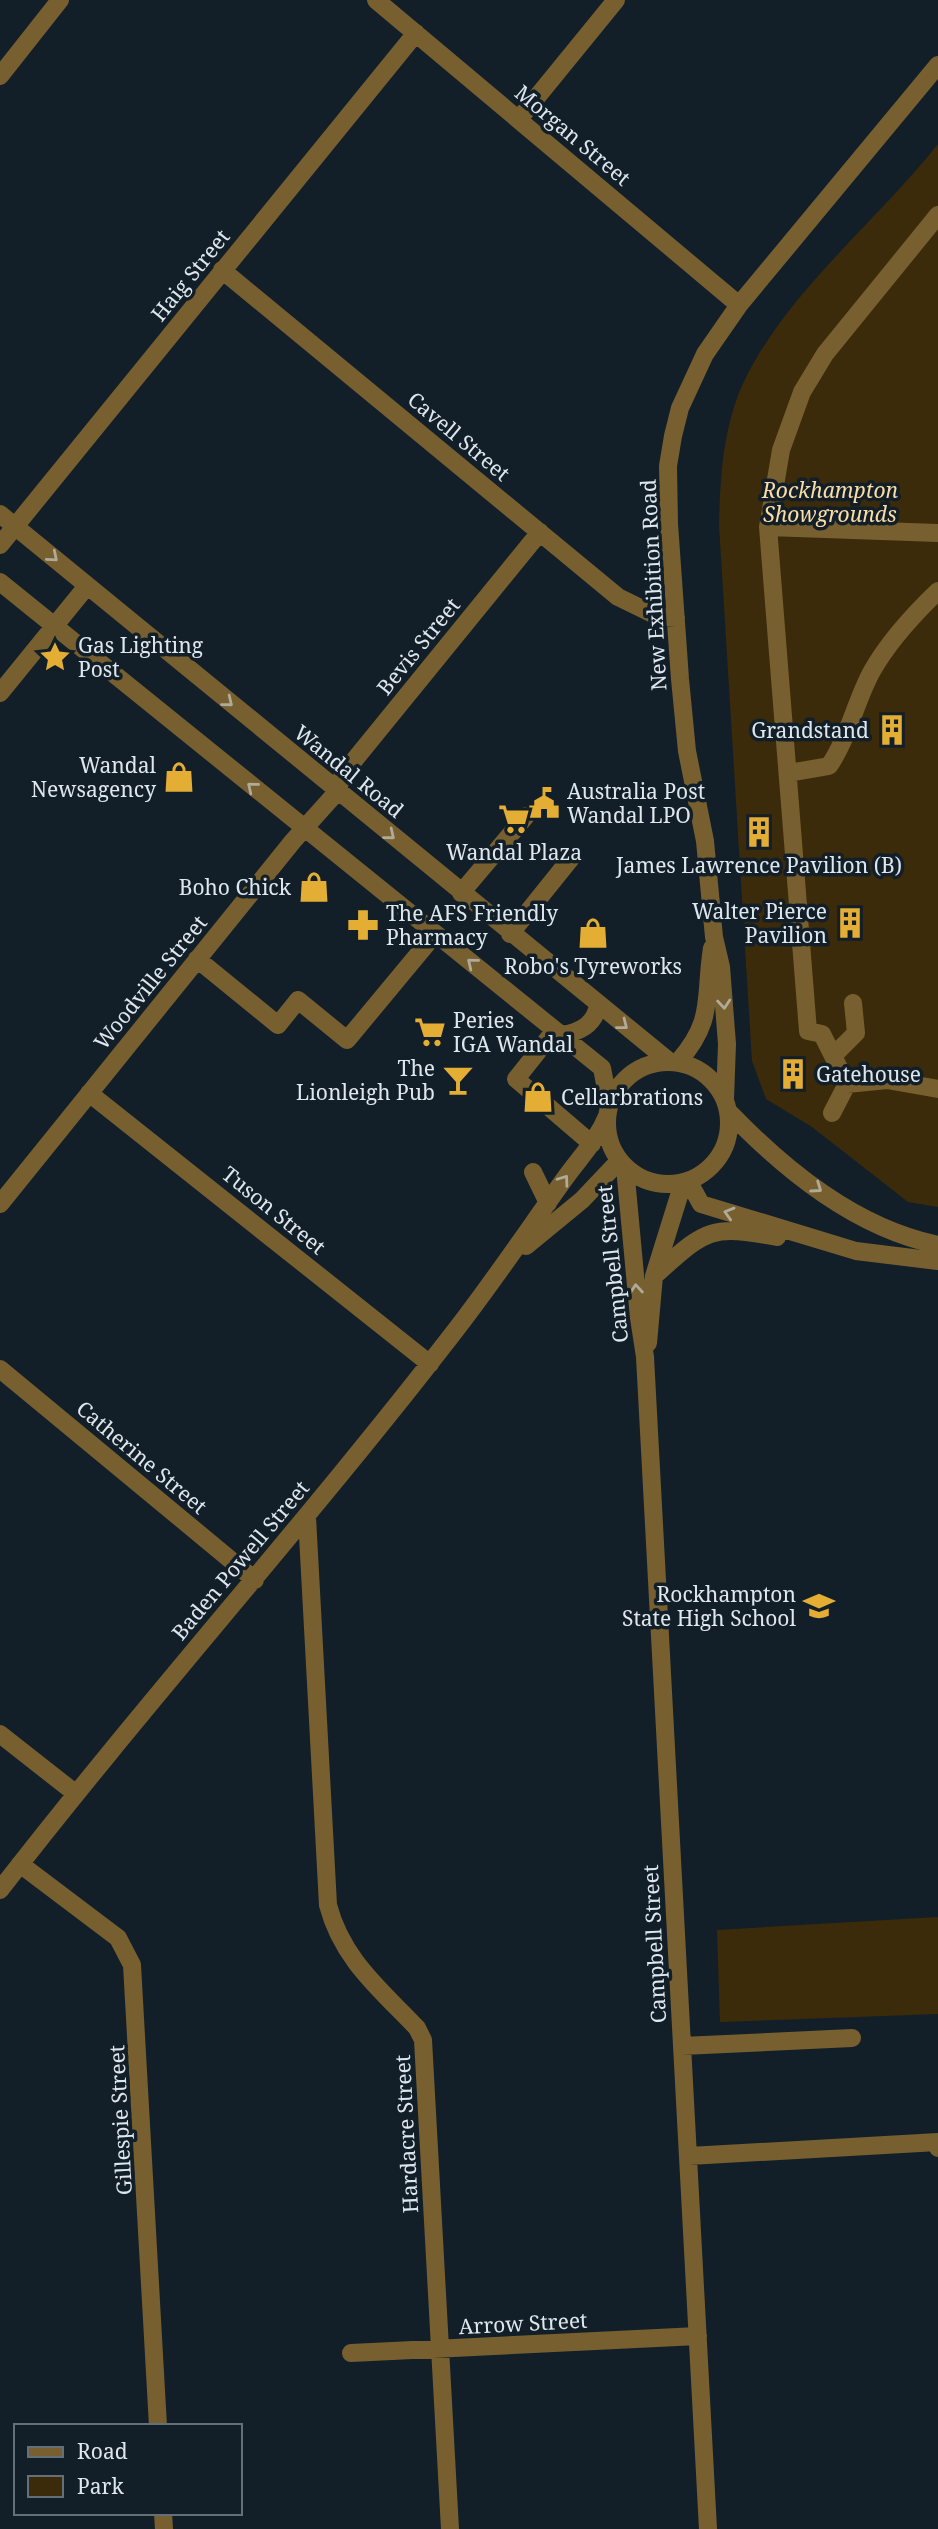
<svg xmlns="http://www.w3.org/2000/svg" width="938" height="2529" font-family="'Noto Serif',serif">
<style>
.green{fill:#3b2b0a}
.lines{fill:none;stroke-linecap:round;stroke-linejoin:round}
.minor{stroke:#775f2f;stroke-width:18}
.oneway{stroke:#b0aa98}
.labels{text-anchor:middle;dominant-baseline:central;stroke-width:7;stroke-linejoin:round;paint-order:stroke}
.street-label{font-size:21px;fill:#dee7ee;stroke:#121f29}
.park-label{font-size:21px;font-style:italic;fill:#fbdda5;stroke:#121f29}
.poi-label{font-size:21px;fill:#dee7ee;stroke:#121f29;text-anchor:start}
</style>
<rect width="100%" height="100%" fill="#121f29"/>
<path class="green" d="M938,144V1207L908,1202L812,1127L766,1099L752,1061L719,525C720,484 722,443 735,404C768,308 876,223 938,144Z
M938,1917V2014L720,2022L717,1930Z"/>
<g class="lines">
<path class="minor" d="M376,0L739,305
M0,76L60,0
M519,119L616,0
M222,270L618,597L659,617L676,618
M0,514L670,1062
M768,527L938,533
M0,545L416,33
M0,582L602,1068L609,1105
M0,693L87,586
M789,773L829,766C849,737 855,702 872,671C889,641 913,615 938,591
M461,893L526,816
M510,934L572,857
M197,959L278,1025L298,1000L347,1040L435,934
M555,1030L516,1079L592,1144
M562,1035C580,1032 594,1025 598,1006
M833,1056L856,1033L853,1003
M607 1123a61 61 0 1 1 122 0a61 61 0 1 1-122 0Z
M678,1062C715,1020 704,999 712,948
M847,1084L887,1080L938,1089
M89,1093L430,1364
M725,1099L727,1044L721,967L714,937L705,841L687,751L680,679L669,524L668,466L673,436L680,408L705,354L739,305L938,65
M729,1112C786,1171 856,1228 938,1245
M832,1113L847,1084L822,1034L808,1031L768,527L781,450L802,392L825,354L938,215
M625,1167L639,1318L645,1357L708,2529
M533,1172L548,1203
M689,1182L701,1204L856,1251L938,1261
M0,1204L293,841L337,792L343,774L540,532
M526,1246L582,1200L619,1161
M654,1276C706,1230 708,1224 777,1237
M648,1343L654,1276L683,1183
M0,1369L255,1580
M307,1517L328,1905C342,1959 380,1989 417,2028L423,2040L450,2529
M0,1734L75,1793
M20,1864L118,1938L132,1965L158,2426
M0,1890C148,1699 310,1519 458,1327C495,1279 528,1230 563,1181C579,1158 597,1141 607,1116
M682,2046L852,2038
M689,2156L938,2142V2148
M351,2353L698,2336
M163,2513L164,2529"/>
</g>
<defs><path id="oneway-chevron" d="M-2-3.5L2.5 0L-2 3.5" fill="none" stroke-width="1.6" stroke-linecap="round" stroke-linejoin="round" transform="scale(1.75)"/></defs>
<g class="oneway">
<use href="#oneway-chevron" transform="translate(53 557) rotate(40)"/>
<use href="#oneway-chevron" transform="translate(228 702) rotate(39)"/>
<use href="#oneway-chevron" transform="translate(252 787) rotate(-141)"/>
<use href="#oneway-chevron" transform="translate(390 835) rotate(39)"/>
<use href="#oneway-chevron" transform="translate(472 963) rotate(-141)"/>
<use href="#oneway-chevron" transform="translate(724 1004) rotate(85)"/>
<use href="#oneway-chevron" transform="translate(623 1025) rotate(38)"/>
<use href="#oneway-chevron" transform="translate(564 1180) rotate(-54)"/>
<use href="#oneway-chevron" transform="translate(817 1188) rotate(35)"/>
<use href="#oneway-chevron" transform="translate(729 1213) rotate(-164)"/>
<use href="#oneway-chevron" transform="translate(636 1289) rotate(-95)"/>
</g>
<defs>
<symbol id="sight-bare" viewBox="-9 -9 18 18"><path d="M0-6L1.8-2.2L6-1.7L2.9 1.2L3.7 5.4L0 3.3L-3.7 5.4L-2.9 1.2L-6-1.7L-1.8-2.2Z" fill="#e4ae35" stroke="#121f29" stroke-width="2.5" paint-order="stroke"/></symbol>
<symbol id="building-bare" viewBox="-9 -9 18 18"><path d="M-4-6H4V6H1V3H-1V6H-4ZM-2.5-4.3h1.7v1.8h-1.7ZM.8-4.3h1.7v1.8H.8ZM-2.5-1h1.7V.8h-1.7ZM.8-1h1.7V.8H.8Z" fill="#e4ae35" stroke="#121f29" stroke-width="2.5" paint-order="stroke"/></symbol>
<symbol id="shop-bare" viewBox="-9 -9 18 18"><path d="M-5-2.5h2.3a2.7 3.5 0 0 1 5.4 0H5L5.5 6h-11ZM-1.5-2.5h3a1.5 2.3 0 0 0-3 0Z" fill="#e4ae35" stroke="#121f29" stroke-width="2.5" paint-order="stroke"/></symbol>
<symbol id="civic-bare" viewBox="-9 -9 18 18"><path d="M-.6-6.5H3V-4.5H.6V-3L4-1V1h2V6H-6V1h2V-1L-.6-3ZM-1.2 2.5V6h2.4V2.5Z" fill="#e4ae35" stroke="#121f29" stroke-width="2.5" paint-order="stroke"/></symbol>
<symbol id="supermarket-bare" viewBox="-9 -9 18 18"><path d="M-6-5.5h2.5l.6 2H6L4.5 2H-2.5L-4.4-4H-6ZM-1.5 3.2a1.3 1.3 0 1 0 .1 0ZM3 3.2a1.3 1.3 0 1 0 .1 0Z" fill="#e4ae35" stroke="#121f29" stroke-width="2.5" paint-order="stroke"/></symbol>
<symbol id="pharmacy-bare" viewBox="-9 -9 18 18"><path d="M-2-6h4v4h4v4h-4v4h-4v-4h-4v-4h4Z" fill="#e4ae35" stroke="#121f29" stroke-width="2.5" paint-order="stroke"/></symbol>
<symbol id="bar-bare" viewBox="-9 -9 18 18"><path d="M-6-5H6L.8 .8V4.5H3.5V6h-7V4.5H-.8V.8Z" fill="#e4ae35" stroke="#121f29" stroke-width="2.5" paint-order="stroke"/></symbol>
<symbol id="school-bare" viewBox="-9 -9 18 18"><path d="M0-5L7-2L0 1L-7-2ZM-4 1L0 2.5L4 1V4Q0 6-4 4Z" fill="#e4ae35" stroke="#121f29" stroke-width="2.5" paint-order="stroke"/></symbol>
</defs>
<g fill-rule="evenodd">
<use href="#sight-bare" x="33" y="635" width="44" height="44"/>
<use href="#building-bare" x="870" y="708" width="44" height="44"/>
<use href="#shop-bare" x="157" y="755" width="44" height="44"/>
<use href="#civic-bare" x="522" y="781" width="44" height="44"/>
<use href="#supermarket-bare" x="492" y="797" width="44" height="44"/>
<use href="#building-bare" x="737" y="810" width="44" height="44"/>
<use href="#shop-bare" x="292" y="865" width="44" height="44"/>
<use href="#building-bare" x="828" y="901" width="44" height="44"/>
<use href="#pharmacy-bare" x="341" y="903" width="44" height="44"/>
<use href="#shop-bare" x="571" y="911" width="44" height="44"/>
<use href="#supermarket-bare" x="408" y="1010" width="44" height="44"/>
<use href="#building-bare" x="771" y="1052" width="44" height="44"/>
<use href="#bar-bare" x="436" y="1058" width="44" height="44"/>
<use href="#shop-bare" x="516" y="1075" width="44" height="44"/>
<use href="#school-bare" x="797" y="1584" width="44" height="44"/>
</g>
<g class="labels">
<g class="street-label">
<text transform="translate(573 135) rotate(40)">Morgan Street</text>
<text transform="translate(190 275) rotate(-51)">Haig Street</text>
<text transform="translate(459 436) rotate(40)">Cavell Street</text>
<text transform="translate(653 585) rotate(-93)">New Exhibition Road</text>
<text transform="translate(418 646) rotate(-51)">Bevis Street</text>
<text transform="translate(349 771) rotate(39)">Wandal Road</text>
<text transform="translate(150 982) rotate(-51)">Woodville Street</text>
<text transform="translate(274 1210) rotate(39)">Tuson Street</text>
<text transform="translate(612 1264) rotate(-96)">Campbell Street</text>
<text transform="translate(142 1457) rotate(40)">Catherine Street</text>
<text transform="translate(240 1560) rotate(-50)">Baden Powell Street</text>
<text transform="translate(654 1944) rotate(-93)">Campbell Street</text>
<text transform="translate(120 2120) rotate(-93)">Gillespie Street</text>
<text transform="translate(406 2134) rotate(-93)">Hardacre Street</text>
<text transform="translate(523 2323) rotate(-3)">Arrow Street</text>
</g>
<g class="park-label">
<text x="830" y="490">Rockhampton<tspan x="830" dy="24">Showgrounds</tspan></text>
</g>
<g class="poi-label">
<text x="78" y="645">Gas Lighting<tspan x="78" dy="24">Post</tspan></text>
<text x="869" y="730" text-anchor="end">Grandstand</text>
<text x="156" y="765" text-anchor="end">Wandal<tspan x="156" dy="24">Newsagency</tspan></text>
<text x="567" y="791">Australia Post<tspan x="567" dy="24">Wandal LPO</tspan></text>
<text x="514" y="852" text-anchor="middle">Wandal Plaza</text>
<text x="759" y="865" text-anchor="middle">James Lawrence Pavilion (B)</text>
<text x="291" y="887" text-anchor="end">Boho Chick</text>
<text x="827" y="911" text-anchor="end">Walter Pierce<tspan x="827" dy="24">Pavilion</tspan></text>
<text x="386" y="913">The AFS Friendly<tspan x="386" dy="24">Pharmacy</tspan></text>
<text x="593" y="966" text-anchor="middle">Robo's Tyreworks</text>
<text x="453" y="1020">Peries<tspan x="453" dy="24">IGA Wandal</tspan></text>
<text x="435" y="1068" text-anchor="end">The<tspan x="435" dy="24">Lionleigh Pub</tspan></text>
<text x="816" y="1074">Gatehouse</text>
<text x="561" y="1097">Cellarbrations</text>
<text x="796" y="1594" text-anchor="end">Rockhampton<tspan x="796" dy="24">State High School</tspan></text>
</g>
</g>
<rect x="14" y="2424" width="228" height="91" fill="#121f29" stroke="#646f78" stroke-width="2"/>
<rect x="28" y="2447" width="35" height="10" fill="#775f2f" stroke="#646f78" stroke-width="2"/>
<text x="77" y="2459" font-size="21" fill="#dee7ee">Road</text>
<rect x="28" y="2476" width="35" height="21" fill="#3b2b0a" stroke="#646f78" stroke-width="2"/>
<text x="77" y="2494" font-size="21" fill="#dee7ee">Park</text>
</svg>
